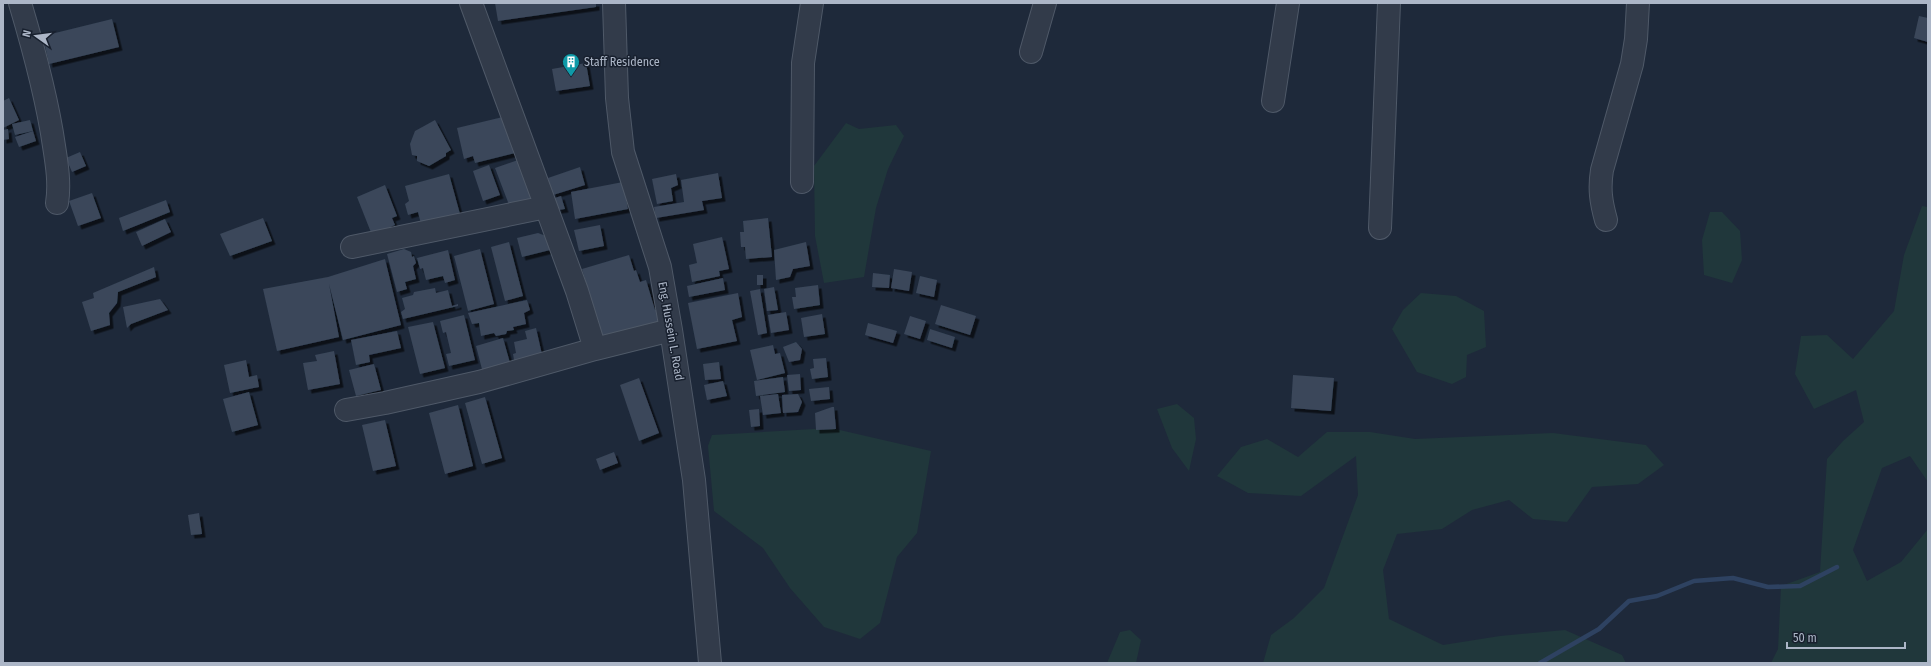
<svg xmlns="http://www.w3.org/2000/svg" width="1931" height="666" font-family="'Fira Sans Condensed',sans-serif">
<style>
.green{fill:#20373b}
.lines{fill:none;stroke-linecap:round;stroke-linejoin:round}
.stream{stroke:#2e4261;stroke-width:4.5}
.building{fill:#3a475a;filter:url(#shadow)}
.minor-casing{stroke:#4f5968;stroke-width:24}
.minor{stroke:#323b4a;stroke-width:22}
.labels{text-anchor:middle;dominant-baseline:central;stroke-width:3;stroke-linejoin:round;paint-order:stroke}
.poi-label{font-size:12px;fill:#acb6c7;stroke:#18202e;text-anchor:start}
.street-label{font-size:12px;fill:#acb6c7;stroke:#18202e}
</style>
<defs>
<filter id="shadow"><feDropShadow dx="3.5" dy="3.5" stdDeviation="0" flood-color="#0009"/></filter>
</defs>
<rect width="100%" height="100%" fill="#1e293a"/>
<path class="green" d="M846,123L859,129L896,125L904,136L888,169L876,208L864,277L824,283L815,236L814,166Z
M1922,206L1928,207V482L1910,456L1882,468L1853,550L1867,581L1901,562L1928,529V663H1771L1778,649L1781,586L1820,572L1827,459L1843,441L1864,422L1856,390L1814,409L1795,374L1801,336L1827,335L1853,359L1894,311L1904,255Z
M1710,212H1722L1740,231L1742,260L1732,283L1704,275L1702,240Z
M1421,293L1456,296L1484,311L1486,347L1467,355L1466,377L1452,384L1417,372L1392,329L1403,310Z
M1177,404L1194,418L1196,439L1189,471L1172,448L1157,409Z
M831,428L931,451L917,533L897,557L880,623L860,639L824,627L790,588L763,548L714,511L708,446L712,435Z
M1327,432H1370L1415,439L1553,433L1646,445L1664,465L1638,484L1592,487L1567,522L1533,519L1509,500L1472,510L1442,529L1397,534L1383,570L1389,619L1443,645L1500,636L1565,630L1622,655L1626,663H1263L1271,635L1294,618L1324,588L1358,495L1356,456L1301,496L1248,493L1217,476L1241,447L1267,439L1298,457Z
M1130,630L1141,640L1136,663H1107L1120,632Z"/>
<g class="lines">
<path class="stream" d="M1540,663L1599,629L1629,601L1657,596L1694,581L1733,578L1768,587L1800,586L1837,567"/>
</g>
<path class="building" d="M495,3H596V7L498,21Z
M1919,16L1928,18V42L1914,38Z
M112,19L119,47L49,64L43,36Z
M586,63L590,86L556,91L552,69Z
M9,98L19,120L3,128V101Z
M507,116L515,153L475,163L473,156L464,159L457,128Z
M30,120L33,131L15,135L12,124Z
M435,120L451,150L446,153V156L429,166L417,161V156L412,155L410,144L415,131Z
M8,129L9,139L3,140V130Z
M33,131L36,141L19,147L15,137Z
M80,152L86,166L72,172L66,158Z
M518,160L533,202L511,210L495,168Z
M489,165L500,195L483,201L473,171Z
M580,167L585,185L553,195L548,178Z
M718,173L722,198L702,201L704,210L656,218L654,207L684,202L681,180Z
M449,174L460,214L421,224L418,212L408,215L405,204L409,201L405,186Z
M676,174L678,185L671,188L673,201L657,204L652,179Z
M623,182L628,209L575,219L571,192Z
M385,185L397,216L392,218L395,225L372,235L357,197Z
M92,193L101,218L78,226L69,201Z
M561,196L565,209L558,210L555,198Z
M166,200L170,212L123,231L119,218Z
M263,218L272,241L230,256L220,234Z
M768,218L772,257L746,259L745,247H741L740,232H744L743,221Z
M165,219L171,232L142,246L136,232Z
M600,225L604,246L579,251L574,230Z
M538,233L546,236L550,250L522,257L517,238Z
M722,237L729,269L719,271L720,276L692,282L689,265L697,263L693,244Z
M509,242L523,296L505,301L491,247Z
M806,242L810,266L793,269L790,277L776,280L774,250Z
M404,249L411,252L412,257L414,256L416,263L413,266L416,279L405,282L407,289L397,292L387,254Z
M480,249L494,304L468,311L454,256Z
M448,250L455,280L445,283L443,276L426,280L423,268L420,269L417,258Z
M629,255L634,271L636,270L640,282L646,280L655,310L658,309L664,327L605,346L582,269Z
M385,259L401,325L343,340L329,284L339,337L277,351L263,289L328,277Z
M154,267L156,277L118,292L117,303L109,313L110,325L91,331L82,302L94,298L93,293Z
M894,269L912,272L909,291L891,288Z
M873,273L890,275L889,288L872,287Z
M757,275H763V285H757Z
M920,276L937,280L934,297L916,293Z
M723,278L725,290L689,297L687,286Z
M818,285L820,305L794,309L792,297H796L795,288Z
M774,287L778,310L767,311L764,289Z
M435,288L436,293L448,290L452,306L458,304V306L403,319L401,312L405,309L402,298L413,295L414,292Z
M760,289L767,333L758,335L750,291Z
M738,293L742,317L732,320L737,341L697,349L688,303Z
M160,299L168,310L131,324L127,328L123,307Z
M527,300L530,310L524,313L526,324L513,327L514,330L507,331L506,334L496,336L494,333L481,336L479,323L472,324L468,313Z
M941,305L976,316L970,335L935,324Z
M786,312L789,330L771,333L768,315Z
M822,314L825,334L804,337L801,318Z
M464,315L475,360L449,366L446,354L451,353L446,332L443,333L440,321Z
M910,316L926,321L920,339L904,334Z
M433,322L445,368L420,374L408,327Z
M868,323L897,331L893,343L865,335Z
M536,328L543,359L515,366L513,354L516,353L514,342L527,339L525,331Z
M930,329L955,337L952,348L927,340Z
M397,331L401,348L369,355L370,362L356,365L351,340Z
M503,338L512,370L484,377L476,346Z
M796,342L802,349L800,360L789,362L783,347Z
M773,345L775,354L780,353L785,373L757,380L750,350Z
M334,351L340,384L308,390L303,363L317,361L315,355Z
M826,358L828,377L812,379L810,369L814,368L813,359Z
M246,360L249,377L257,375L259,387L230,393L224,365Z
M719,362L721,379L705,380L703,364Z
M374,364L381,390L356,396L349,370Z
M800,374L801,390L789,391L787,375Z
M1293,375L1334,378L1331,411L1291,408Z
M783,377L785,392L756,396L754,381Z
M639,378L659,433L639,441L620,385Z
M723,381L727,396L707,400L704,385Z
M829,387L830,399L811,401L809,389Z
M249,392L258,425L232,432L223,399Z
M778,394L781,413L763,415L760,396Z
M798,394L802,402L798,412L783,413L782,395Z
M485,397L502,458L482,464L465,403Z
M458,405L473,466L445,474L429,413Z
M832,407H834L836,429L816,430L815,413Z
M759,409L760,426L751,427L749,410Z
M385,420L396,466L373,471L362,425Z
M614,452L618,463L600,470L596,459Z
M199,513L202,534L191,535L188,515Z"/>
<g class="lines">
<defs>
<path id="minor" d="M20,3C34,50 47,97 54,146C57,165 60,184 57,203
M471,3L577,291L595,349L671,330
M614,3L617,98L623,152L660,267L671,330L694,480L710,663
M1031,52L1045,3
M1273,101L1288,3
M802,182L803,63L812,3
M1606,220C1601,202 1599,189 1602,170L1632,64L1636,39L1638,3
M1380,228L1389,3
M352,247L546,207
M346,410L385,403L479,382L595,349"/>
</defs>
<use href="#minor" class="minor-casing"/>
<use href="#minor" class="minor"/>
</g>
<defs>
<symbol id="building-pin" viewBox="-11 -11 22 30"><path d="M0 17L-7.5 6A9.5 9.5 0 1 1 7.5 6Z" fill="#0f9aa8" stroke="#18202e"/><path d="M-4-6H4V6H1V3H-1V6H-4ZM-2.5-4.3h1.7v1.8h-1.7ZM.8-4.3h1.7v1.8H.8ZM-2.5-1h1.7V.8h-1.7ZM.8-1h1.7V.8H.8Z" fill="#fff"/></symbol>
</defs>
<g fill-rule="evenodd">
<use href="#building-pin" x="561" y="52" width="20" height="27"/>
</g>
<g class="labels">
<g class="poi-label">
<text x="584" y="62">Staff Residence</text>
</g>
<g class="street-label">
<text transform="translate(671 331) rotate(80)">Eng. Hussein L. Road</text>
</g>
</g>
<rect width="1931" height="666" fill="none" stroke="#acb6c7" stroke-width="8"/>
<g transform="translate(36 36) rotate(284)" stroke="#18202e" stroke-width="3" paint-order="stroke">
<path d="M0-3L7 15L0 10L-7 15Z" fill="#acb6c7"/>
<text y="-6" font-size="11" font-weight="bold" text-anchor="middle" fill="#acb6c7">N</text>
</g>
<path d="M1787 642v6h118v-6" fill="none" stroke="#acb6c7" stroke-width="2"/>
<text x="1793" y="642" font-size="12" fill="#acb6c7" stroke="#18202e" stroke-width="3" paint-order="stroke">50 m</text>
</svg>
